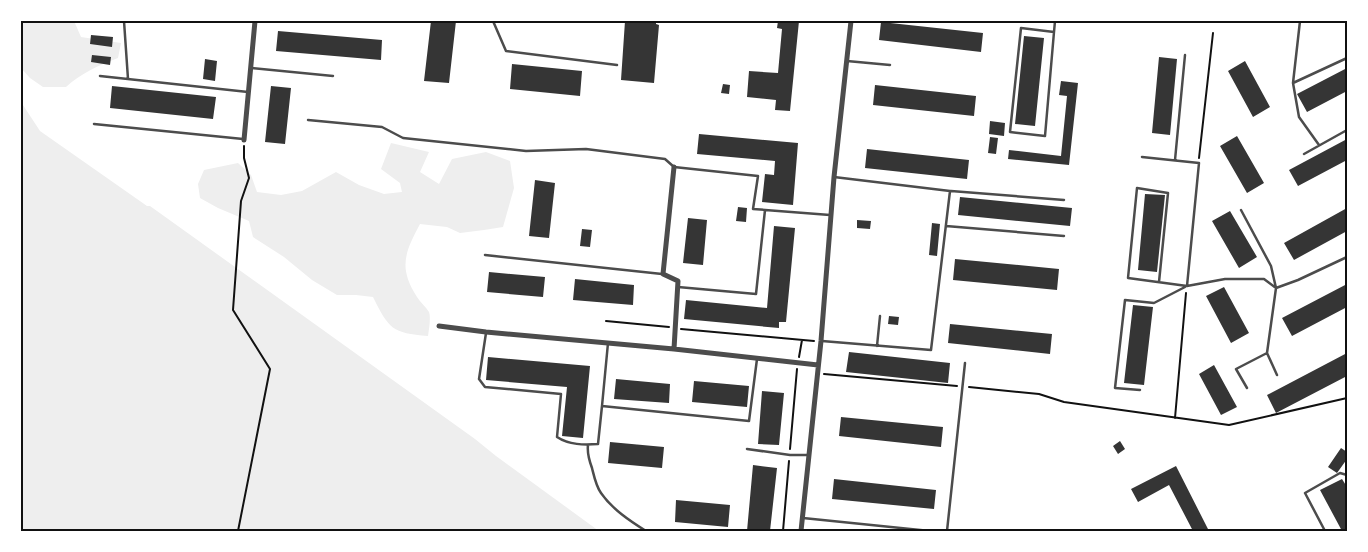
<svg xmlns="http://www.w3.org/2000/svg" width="1368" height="552" font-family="Arial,sans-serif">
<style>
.green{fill:#eee}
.building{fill:#353535}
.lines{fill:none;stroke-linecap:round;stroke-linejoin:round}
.path{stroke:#111;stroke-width:2}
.service{stroke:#4c4c4c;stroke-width:2.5}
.minor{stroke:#4c4c4c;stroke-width:5}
.neatline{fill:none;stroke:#111;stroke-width:2}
</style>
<rect width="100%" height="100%" fill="#fff"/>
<path class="green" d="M21,21H74L81,37L121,43L118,58C99,65 80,74 66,87H43L30,78L21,68Z
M21,102L40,131L147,206H150L475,439L496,456L599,531H21Z
M391,143L429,152L420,172L439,184L452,159L486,152L510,161L514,188L503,227L484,230L460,233L447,227L420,224C405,252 398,268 417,297C420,302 426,307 429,312C431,318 429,329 428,336C392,333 389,329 373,297L356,295H337L312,280L284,257L253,237L249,221L218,208L200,198L198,184L204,170L238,163L251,175L257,192L281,195L302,191L336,172L359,185L384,194L402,192L400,183L381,169Z"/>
<path class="building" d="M431,21H456L449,83L424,81Z
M625,21H656V24L659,25L654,83L621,80Z
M778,21H799L790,111L775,110L776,100L747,97L749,71L778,73L782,29L777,28Z
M881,22L983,33L981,52L879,40Z
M278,31L382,40L381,60L276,51Z
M91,35L113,37L112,47L90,44Z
M1024,36L1044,38L1035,126L1015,124Z
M92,55L111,57L110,65L91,62Z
M1159,57L1177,59L1170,135L1152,133Z
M205,59L217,61L215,81L203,79Z
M1245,61L1270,107L1253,117L1228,71Z
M512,64L582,71L580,96L510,89Z
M1347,68V91L1307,112L1297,94Z
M1061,81L1078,83L1069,165L1008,159L1009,150L1061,156L1067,96L1059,95Z
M723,84L730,85L729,94L721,93Z
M875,85L976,96L974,116L873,105Z
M112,86L216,97L213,119L110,108Z
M271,86L291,88L285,144L265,142Z
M990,121L1005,123L1004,136L989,134Z
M699,134L798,143L793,205L762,202L765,174L774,175L775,161L697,154Z
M1237,136L1264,183L1247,193L1220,146Z
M990,137L998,138L996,154L988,153Z
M1347,139V160L1298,186L1289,170Z
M867,149L969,160L967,179L865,168Z
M535,180L555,183L549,238L529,236Z
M1145,194L1165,195L1157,272L1138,270Z
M960,197L1072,208L1070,226L958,215Z
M738,207L747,208L746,222L736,221Z
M1347,208V231L1294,260L1284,243Z
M1230,211L1257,257L1239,268L1212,221Z
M688,218L707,220L703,265L683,263Z
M857,220L871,221L870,229L857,228Z
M932,223L940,224L937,256L929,255Z
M774,226L795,228L786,322H779V328L684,319L686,300L767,308Z
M582,229L592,230L590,247L580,246Z
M955,259L1059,269L1057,290L953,280Z
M489,272L545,277L543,297L487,292Z
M575,279L634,285L633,305L573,300Z
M1347,284V307L1292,336L1282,318Z
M1224,287L1249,333L1231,343L1206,296Z
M1133,305L1153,307L1144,385L1124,383Z
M889,316L899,317L898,325L888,324Z
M950,324L1052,334L1050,354L948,343Z
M849,352L950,363L948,383L846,372Z
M1347,353V376L1276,413L1267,395Z
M488,357L590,366L583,438L562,436L567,387L486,380Z
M1214,365L1237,407L1221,415L1199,374Z
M616,379L670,384L669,403L614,399Z
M694,381L749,386L747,407L692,402Z
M762,391L784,393L779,445L758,444Z
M841,417L943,427L941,447L839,436Z
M1120,441L1125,449L1118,454L1113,446Z
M610,442L664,447L662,468L608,463Z
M1341,448L1347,452V459L1337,473L1328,467Z
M753,465L777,468L770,531H747Z
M1176,466L1209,531H1193L1169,485L1138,502L1131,489Z
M834,479L936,490L934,509L832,499Z
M1342,479L1347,487V531H1342L1320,490Z
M676,500L730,505L728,527L675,522Z"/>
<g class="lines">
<path class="path" d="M1199,158L1213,33
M606,321L669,327
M681,329L814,341
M799,357L802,340
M824,374L957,386
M969,387L1039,394L1064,402L1229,425L1347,398
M1175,418L1186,293
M790,449L797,369
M238,531L270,369L233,310L241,201L249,178L244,158V146
M783,531L789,461"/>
<path class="service" d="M124,21L128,79
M493,21L506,51L617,65
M1300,21L1293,83L1299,117L1319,145
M1054,32L1021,28L1010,132L1045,136L1054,32L1055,21
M847,61L890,65
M252,68L333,76
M100,76L248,92
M1293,83L1347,58
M308,120L382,127L403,138L526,151L586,149L665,159L674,167L758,176L753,209L830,215
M94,124L243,139
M1304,154L1347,130
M1142,157L1199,163L1187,286L1225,279H1264L1276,288L1298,280L1347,257
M1175,160L1185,55
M951,191L1064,200
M1241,210L1271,266L1276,288L1267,353L1236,369L1247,388
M946,226L1064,236
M485,255L662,274
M1159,282L1168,193L1137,188L1128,278L1187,286
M678,287L756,294L765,210
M486,333L479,379L485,387L561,394L557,437C569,445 584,445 598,444L602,406L749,421L757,359
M822,341L931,350L950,191L834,177
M877,346L880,316
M1267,353L1277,375
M1140,390L1115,388L1125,300L1154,303L1185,287
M602,406L608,343
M588,445C587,453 589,460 592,468C594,476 596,486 601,493C612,509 630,521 646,531
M747,449L790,455H808
M803,518L930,531
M947,531L965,363
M1325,531L1305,493L1340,473L1347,475"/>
<path class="minor" d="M244,140L255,21
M439,326L486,332L674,349L818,365
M674,349L678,281L663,274L674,167
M801,531L821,341L834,177L851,21"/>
</g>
<rect width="1368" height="552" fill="none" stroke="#ffffff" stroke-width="45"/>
<rect x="22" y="22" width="1324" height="508" class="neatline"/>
</svg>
